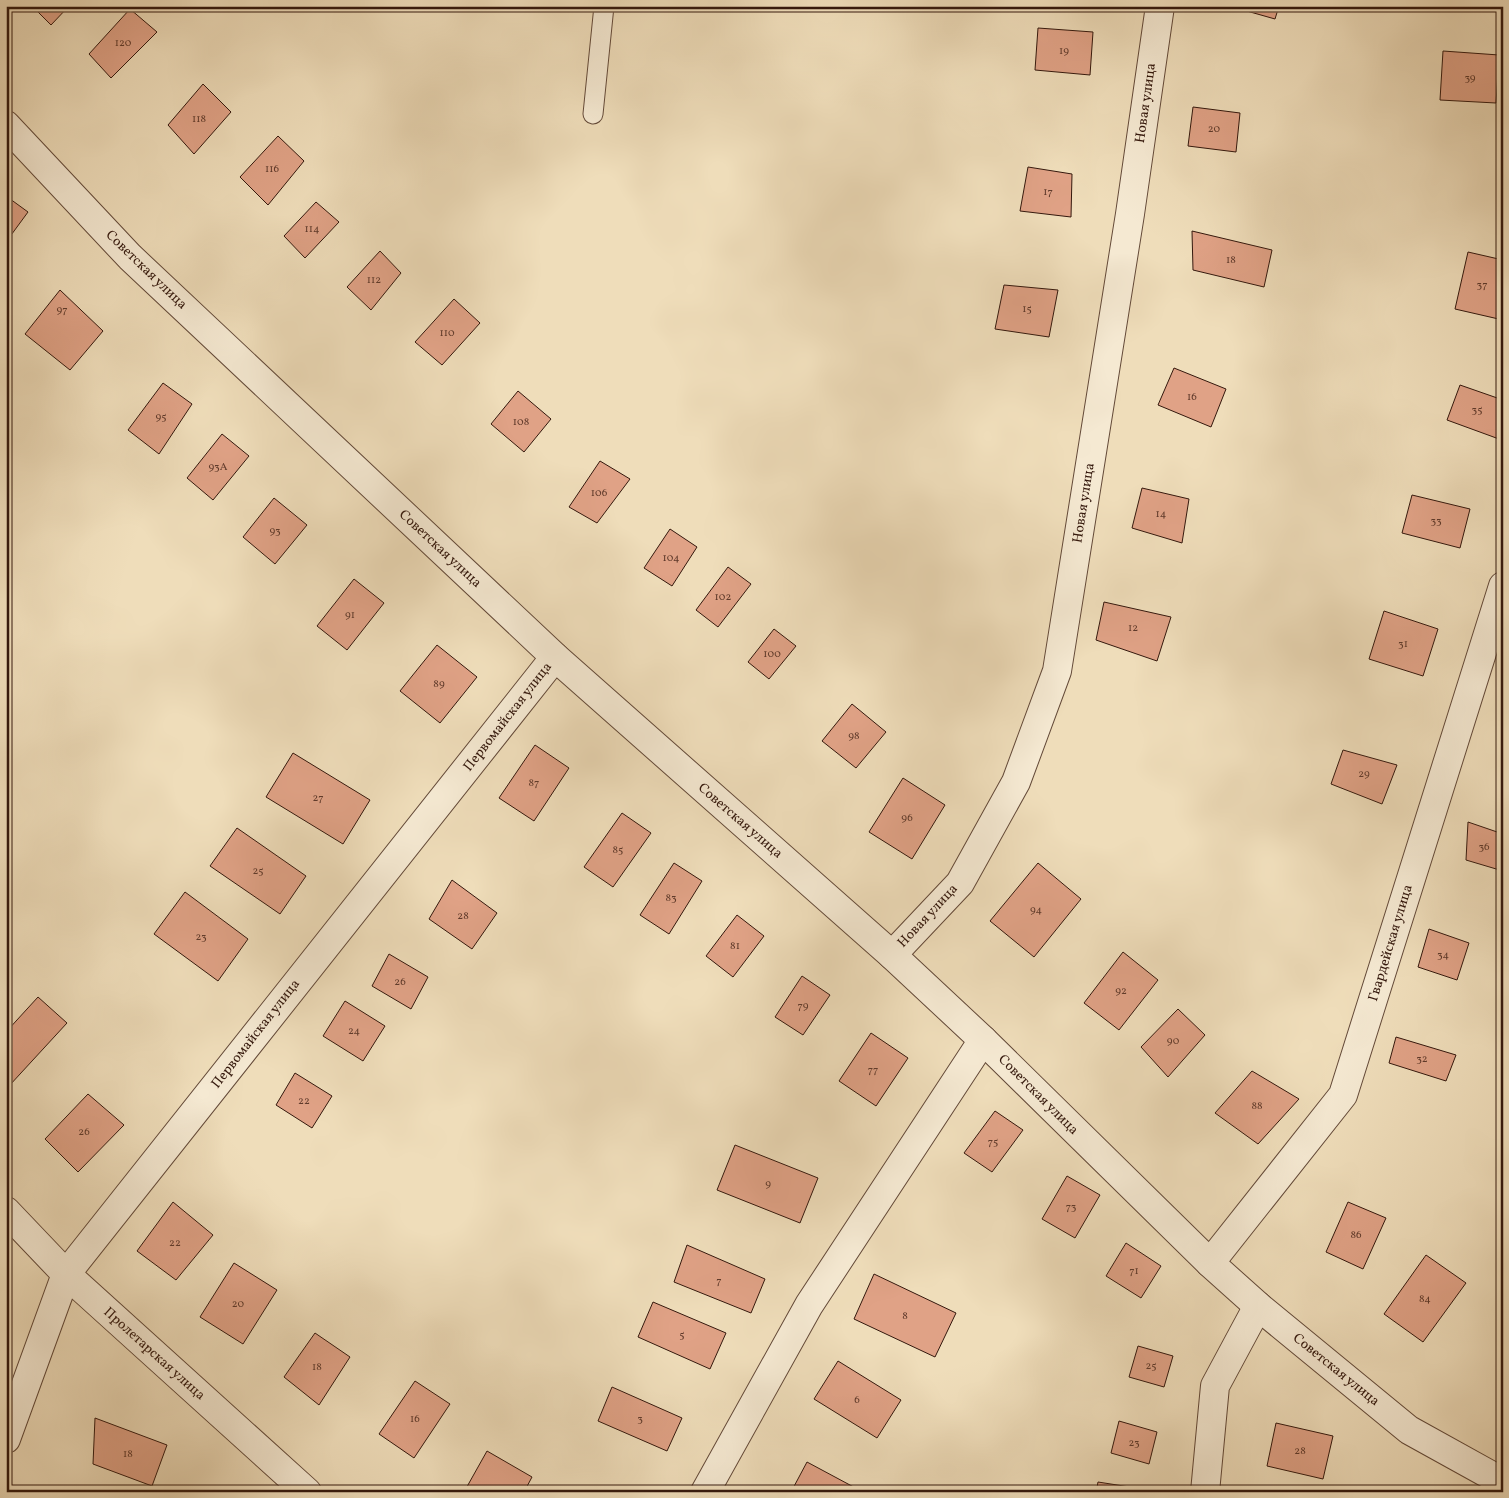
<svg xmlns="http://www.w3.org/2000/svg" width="1509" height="1498" font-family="Vollkorn,serif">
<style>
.building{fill:#e0a286;stroke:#34180d}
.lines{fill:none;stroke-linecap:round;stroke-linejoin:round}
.service-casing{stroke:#634938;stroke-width:21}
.minor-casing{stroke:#634938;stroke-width:30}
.tertiary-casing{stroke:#634938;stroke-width:30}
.service{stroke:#f5e9d2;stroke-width:19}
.minor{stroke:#f5e9d2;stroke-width:28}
.tertiary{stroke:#f5e9d2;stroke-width:28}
.labels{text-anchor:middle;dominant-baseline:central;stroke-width:4;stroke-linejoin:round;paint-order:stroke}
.number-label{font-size:11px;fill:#5f3a2b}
.street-label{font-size:14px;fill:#34180d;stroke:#f5e9d2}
</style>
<rect width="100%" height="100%" fill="#efddba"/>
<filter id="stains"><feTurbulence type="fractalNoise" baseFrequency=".004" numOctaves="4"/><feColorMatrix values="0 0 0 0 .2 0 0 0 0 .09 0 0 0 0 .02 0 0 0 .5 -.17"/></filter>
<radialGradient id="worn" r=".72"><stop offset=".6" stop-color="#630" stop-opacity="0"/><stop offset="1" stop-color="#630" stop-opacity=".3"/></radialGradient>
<path class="building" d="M32,6H69L51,25Z
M1229,6H1279L1275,19Z
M130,9L157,32L111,78L89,54Z
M1038,28L1093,32L1090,75L1035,70Z
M1443,51L1499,55L1496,103L1440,100Z
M203,84L231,112L194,154L168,125Z
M1193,107L1240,113L1236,152L1188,146Z
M278,136L304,161L268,205L240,177Z
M1028,167L1072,174L1071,217L1020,211Z
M6,196L28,212L6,242Z
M316,202L339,222L305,258L284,236Z
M1192,231L1272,250L1264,287L1193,270Z
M380,251L401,273L371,310L347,287Z
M1468,252L1503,260V320L1455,309Z
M1004,285L1058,290L1049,337L995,329Z
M60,290L103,331L70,370L25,334Z
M454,299L480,323L442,365L415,342Z
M1174,368L1226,389L1211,427L1158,405Z
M163,383L192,404L159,454L128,430Z
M1460,385L1503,400V428L1499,439L1447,420Z
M518,391L551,419L524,452L491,424Z
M222,434L249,456L213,500L187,478Z
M600,461L630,479L597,523L569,507Z
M1142,488L1189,499L1182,543L1132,528Z
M1412,495L1470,509L1460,548L1402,533Z
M274,498L307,525L275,564L243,537Z
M670,529L697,547L672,586L644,568Z
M728,567L751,584L718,627L696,610Z
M354,579L384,603L347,650L317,626Z
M1104,602L1171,617L1157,661L1096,640Z
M1384,611L1438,629L1423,676L1369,659Z
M774,629L796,646L769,679L748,662Z
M437,645L477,677L440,723L400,691Z
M852,704L886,732L856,768L822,741Z
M1503,728V742L1499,741Z
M535,745L569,768L534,821L499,798Z
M1343,750L1397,765L1382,804L1331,784Z
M293,753L370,800L343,844L266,797Z
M903,778L945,805L912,859L869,832Z
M622,813L651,833L613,887L584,867Z
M1468,822L1503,834V871L1466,860Z
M237,828L306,876L280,914L210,866Z
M674,863L702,881L669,934L640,915Z
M1038,863L1081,899L1034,957L990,921Z
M452,880L497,913L472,949L429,919Z
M185,892L248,939L218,981L154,934Z
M737,915L764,936L733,977L706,956Z
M1429,929L1469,943L1457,980L1418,967Z
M1123,952L1158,980L1119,1030L1084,1003Z
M389,954L428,977L411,1009L372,986Z
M802,976L830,995L803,1035L775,1017Z
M38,997L67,1023L9,1086L6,1083V1032Z
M345,1001L385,1026L363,1061L323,1036Z
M1178,1009L1205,1035L1168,1077L1141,1047Z
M871,1033L908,1058L876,1106L839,1081Z
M1396,1037L1456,1055L1446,1081L1389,1063Z
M1252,1071L1299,1099L1258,1144L1215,1113Z
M295,1073L332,1096L312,1128L276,1105Z
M88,1094L124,1125L78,1172L45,1139Z
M995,1111L1023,1130L992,1172L964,1153Z
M735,1145L818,1178L800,1223L717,1190Z
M1067,1176L1100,1195L1075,1238L1042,1219Z
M173,1202L213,1235L176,1280L137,1251Z
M1348,1202L1386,1218L1363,1269L1326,1252Z
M1126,1243L1161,1266L1141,1298L1106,1276Z
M687,1245L765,1279L751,1313L674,1282Z
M1426,1255L1466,1283L1423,1342L1384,1314Z
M234,1263L277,1290L243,1344L200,1317Z
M874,1274L956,1313L935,1357L854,1319Z
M653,1302L726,1333L710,1369L638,1337Z
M315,1333L350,1357L319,1405L284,1377Z
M1138,1346L1173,1356L1164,1387L1129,1377Z
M838,1361L901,1400L877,1438L814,1399Z
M415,1381L450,1404L414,1458L379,1434Z
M612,1387L682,1418L667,1451L598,1421Z
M95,1418L167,1445L152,1486L93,1464Z
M1119,1421L1157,1432L1149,1464L1111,1453Z
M1276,1423L1333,1436L1323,1479L1267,1466Z
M487,1451L532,1477L524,1492H464Z
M807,1462L863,1492H791Z
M1098,1482L1149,1490V1492H1096Z"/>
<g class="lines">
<defs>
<path id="service" d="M593,114L604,6"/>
<path id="minor" d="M892,955L960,883L1016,782L1057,671L1130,214L1160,6
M6,1211L66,1274L307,1492
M1210,1263L1343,1095L1503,586
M6,1439L66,1274L555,657
M705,1492L809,1305L983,1040
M1205,1492L1215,1386L1258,1306"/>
<path id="tertiary" d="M6,125L130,257L555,657L892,955L983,1040L1210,1263L1258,1306L1409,1430L1503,1482"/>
</defs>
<use href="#service" class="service-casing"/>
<use href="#minor" class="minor-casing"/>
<use href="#tertiary" class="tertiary-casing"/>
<use href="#service" class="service"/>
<use href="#minor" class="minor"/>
<use href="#tertiary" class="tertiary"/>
</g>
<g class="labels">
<g class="number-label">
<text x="123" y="43">120</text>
<text x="1064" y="51">19</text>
<text x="1470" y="78">39</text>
<text x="199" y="119">118</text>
<text x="1214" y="129">20</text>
<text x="272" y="169">116</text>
<text x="1048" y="192">17</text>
<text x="312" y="229">114</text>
<text x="1231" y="260">18</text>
<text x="374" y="280">112</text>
<text x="1482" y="285">37</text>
<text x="1027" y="309">15</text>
<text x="62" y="310">97</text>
<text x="447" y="333">110</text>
<text x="1192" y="397">16</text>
<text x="1477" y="410">35</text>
<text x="161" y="417">95</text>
<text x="521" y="422">108</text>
<text x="218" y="467">93А</text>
<text x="599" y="493">106</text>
<text x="1161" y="514">14</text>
<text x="1436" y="521">33</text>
<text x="275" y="531">93</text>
<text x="671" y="558">104</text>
<text x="723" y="597">102</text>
<text x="350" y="615">91</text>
<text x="1133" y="628">12</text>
<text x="1403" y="644">31</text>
<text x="772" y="654">100</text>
<text x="439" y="684">89</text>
<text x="854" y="736">98</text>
<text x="1364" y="774">29</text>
<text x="534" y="783">87</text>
<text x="318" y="798">27</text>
<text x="907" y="818">96</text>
<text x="1484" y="847">36</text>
<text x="618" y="850">85</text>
<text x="258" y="871">25</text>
<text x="671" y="898">83</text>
<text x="1036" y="910">94</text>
<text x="463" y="916">28</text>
<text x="201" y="937">23</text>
<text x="735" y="946">81</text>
<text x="1443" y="955">34</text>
<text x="400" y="982">26</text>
<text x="1121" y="991">92</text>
<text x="803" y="1006">79</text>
<text x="354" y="1031">24</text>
<text x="1173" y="1041">90</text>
<text x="1422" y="1059">32</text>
<text x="873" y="1070">77</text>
<text x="304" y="1101">22</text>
<text x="1257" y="1106">88</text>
<text x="84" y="1132">26</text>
<text x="993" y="1142">75</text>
<text x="768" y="1184">9</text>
<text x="1071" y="1207">73</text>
<text x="1356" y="1235">86</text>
<text x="175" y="1243">22</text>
<text x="1134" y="1271">71</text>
<text x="719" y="1281">7</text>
<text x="1425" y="1299">84</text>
<text x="238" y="1304">20</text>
<text x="905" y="1316">8</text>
<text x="682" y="1335">5</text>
<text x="1151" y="1366">25</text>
<text x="317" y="1367">18</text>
<text x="857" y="1400">6</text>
<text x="415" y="1419">16</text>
<text x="640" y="1419">3</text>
<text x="1134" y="1443">23</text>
<text x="1300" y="1451">28</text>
<text x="128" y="1454">18</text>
</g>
<g class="street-label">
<text transform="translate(1146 103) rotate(-82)">Новая улица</text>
<text transform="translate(146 270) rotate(44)">Советская улица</text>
<text transform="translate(1084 503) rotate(-81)">Новая улица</text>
<text transform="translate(440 549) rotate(43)">Советская улица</text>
<text transform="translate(508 717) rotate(-52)">Первомайская улица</text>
<text transform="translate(740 821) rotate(41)">Советская улица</text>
<text transform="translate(928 916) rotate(-47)">Новая улица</text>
<text transform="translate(1391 943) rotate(-73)">Гвардейская улица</text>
<text transform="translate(256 1034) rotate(-52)">Первомайская улица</text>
<text transform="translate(1038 1095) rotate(45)">Советская улица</text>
<text transform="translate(154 1354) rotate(42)">Пролетарская улица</text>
<text transform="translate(1336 1370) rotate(39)">Советская улица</text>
</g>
</g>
<rect width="1509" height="1498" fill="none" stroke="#efddba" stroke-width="25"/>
<rect x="8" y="8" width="1494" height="1483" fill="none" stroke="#34180d" stroke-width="2.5"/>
<rect x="12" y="12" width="1484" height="1473" fill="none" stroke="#34180d"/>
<rect width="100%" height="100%" filter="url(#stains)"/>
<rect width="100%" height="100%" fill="url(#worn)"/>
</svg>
